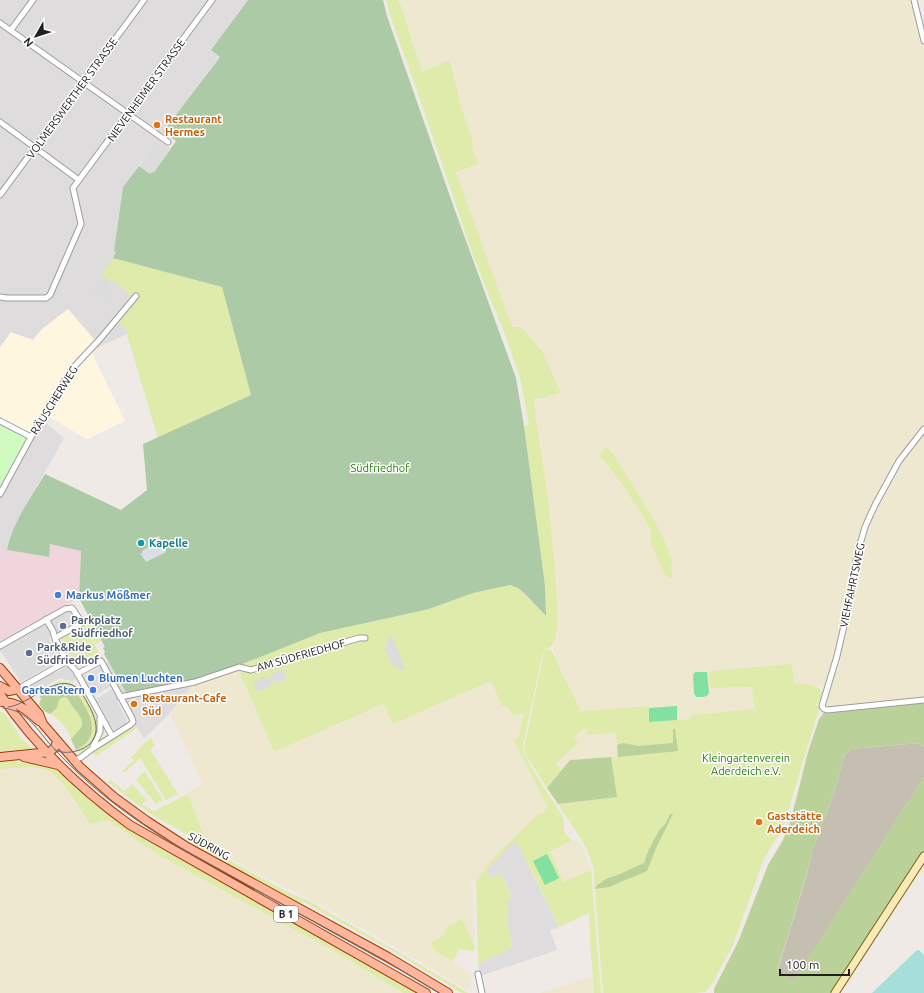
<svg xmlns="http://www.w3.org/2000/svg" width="924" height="993" font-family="Ubuntu,sans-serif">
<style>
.residential{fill:#dedcdd}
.commercial{fill:#f1d5dc}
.education{fill:#fff6e0}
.construction{fill:#c5bfb1}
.farmland{fill:#efe8d1;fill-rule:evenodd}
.grass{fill:#deebab}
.forest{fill:#bad19a}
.cemetery{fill:#accaa6}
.park{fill:#cffbc2}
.pitch{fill:#82e1a0}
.parking{fill:#dcdcdc}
.plaza{fill:#dadee6}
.water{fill:#a5dfda}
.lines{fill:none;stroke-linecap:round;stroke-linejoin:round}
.street-casing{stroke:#9d9d9d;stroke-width:7}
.secondary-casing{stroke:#7b6302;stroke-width:9}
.primary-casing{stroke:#9b3900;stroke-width:10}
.street{stroke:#fff;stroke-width:5}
.secondary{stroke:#fbeab9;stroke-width:7}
.primary{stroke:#feb79d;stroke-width:8}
.tram{stroke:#6e6e6e;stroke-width:1}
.food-dot{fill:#e8710a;stroke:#fff;stroke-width:1.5}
.culture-dot{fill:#0f9aa8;stroke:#fff;stroke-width:1.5}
.shop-dot{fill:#3f7fe0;stroke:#fff;stroke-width:1.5}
.service-dot{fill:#5c6f8a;stroke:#fff;stroke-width:1.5}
.labels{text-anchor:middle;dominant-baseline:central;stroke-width:3;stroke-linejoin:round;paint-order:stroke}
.shield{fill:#fff;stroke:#636363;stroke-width:1}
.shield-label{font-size:10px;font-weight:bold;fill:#202020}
.street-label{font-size:11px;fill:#202020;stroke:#fff}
.food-label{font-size:11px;font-weight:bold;fill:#c56008;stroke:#fff;text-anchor:start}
.park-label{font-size:11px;fill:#248209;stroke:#fff}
.culture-label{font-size:11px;font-weight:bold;fill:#0d838f;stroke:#fff;text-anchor:start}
.shop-label{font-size:11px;font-weight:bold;fill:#366cbe;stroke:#fff;text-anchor:start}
.service-label{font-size:11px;font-weight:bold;fill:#4e5e75;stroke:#fff;text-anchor:start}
</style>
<rect width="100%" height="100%" fill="#f0eae6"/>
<path class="residential" d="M0,0H248L211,50L220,56L123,187L114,251L117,252L113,258V280L133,297L125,328L127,334L91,351L42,329L33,340L11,333L0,347Z
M41,419L64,438L18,520L8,543L7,550L0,548V495Z
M109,662L127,694L189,681L190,689L169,714L144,739L112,686L92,697L82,677Z
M515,839L559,927L550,930L557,950L480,976L478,964L512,948L509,928L508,925L507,899L512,896L501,873L491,878L486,871Z"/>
<path class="commercial" d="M50,544L81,551L79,598L0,643V548L7,550L48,557Z"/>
<path class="education" d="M68,309L94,339L91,351L125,421L87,439L46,415L33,431L28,433L0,420V347L11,332L33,340L42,329Z"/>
<path class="construction" d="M919,743L924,747V777L794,981L777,972L807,874L812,851L834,793L844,756L851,749Z"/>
<path class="farmland" d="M398,0H913L924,45V427L892,472L856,552L835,659L827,687L793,683L792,664L709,671L710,688L752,687L754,709L691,715L690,719L649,722L648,706L581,711L562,671L553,648L555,637V571L547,488L536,424L534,400L545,399L562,392L543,353L537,346L512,327L456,172L478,164L473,149L472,138L462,110L451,60L422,72L402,5H399ZM607,448L613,454L647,509L668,548L673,562L671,566L672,577L664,574L651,540V530L638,508L629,495L622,484L602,460Z
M924,433V699L826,707L823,703L851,603L860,553L867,531L880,501L912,447Z
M237,666L274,752L383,704L393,724L491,681L502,706H507L512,715L524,712L518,739L513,740L549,807L543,813L537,816L494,857L476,881H470L473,891L475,948L462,920L446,934L436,952L453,961L471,975L470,986L467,990L394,946L304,896L276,883L205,845V839L187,792L203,784L170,714L190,689L189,681Z
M585,727L587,735L616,733L618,757L570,760L561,771L555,765L578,742L574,737Z
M28,768L44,769L51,771L60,780L89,824L108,820L157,854L339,954L403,993H0V769Z
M577,839L582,846L591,870L563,882L550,851Z
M593,976L594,993H540Z"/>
<path class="grass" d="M386,0H398L399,5H401L422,72L450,60L462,110L472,138L473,149L478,164L456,172L512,327H520L524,330L543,353L561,392L545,398L534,399C536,430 543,460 547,490C551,522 554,555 556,587C557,603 559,627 554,642C552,647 547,649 543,652L523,745L525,755L534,772L563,817L564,831L572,841L550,851L563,882L591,870L601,993H594L590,939L589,913L559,927L536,880L515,840L486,871L491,878L501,873L512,897L507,899L508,925L509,928L512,948L478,964L476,881L494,857L537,815L543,813L548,807L513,739H518L524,713L512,715L507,706H502L491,681L393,724L383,704L274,752L237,666L320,633L429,609L473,593L510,585L518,588L546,616L545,586L524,426L529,425L520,378L505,335L474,258L417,91L391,18Z
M113,258L222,287L251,395L158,438L125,328L116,321L135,299L113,280L111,282L101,275Z
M607,448L613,454C634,489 660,523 673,562L671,566L672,577L670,578L664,574L651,543V530L638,508L629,495L622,484L600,456L603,449Z
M94,619L104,640L95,644L85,624Z
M84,624L99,653L76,666L60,638Z
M549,649C556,654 558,664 561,671C570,690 582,707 585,727L574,737L579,742L556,764L561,771L547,788L526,755L524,748L544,652Z
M792,664L794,683C805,685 827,683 823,701L815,705L820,706L783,828L764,858L733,945L711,986L705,992L695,993H603L593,867L586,847L558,804L617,797L611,757H618L616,733L587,735L581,711L649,706L650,722L690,719L691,715L754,709L752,687L710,688L709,671Z
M58,682C75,679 82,691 89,704C95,713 99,718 98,729C96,741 89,748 80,754L76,750L87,742L92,731L79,696L70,687L41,694L36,697L34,696Z
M65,697L68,699C81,719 91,718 71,739C68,728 59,719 50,714L57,708C59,702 58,698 65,697Z
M0,712H3L22,739L33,749L0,751Z
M135,724L137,728L96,756L93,752Z
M151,738L155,745L150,749L178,794L166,800L140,758L124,773L122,771L134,760L131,758L144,743Z
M0,762H31L55,766L114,817L422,993H403L339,954L157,854L108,820L90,824C80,810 60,773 44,769C30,766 14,768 0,769Z
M145,771L163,800L156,804L136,780Z
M111,780L124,791L132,784L147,800L142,804L154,811L188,794L205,839V845L149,813L108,782Z
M191,840L291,894L307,900L400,953L468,993H462L396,953L304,902L299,903L196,847Z
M462,919L475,948L474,950L472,951L459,949L453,961L436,952L431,945L432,942L446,934V928Z"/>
<path class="forest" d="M62,684C74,688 78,694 84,705C94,722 98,739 76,750L71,739C85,724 86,723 73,707C70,703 69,699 65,697C58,698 59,702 57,708L50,714L44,711L39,704L41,699L40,696C44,690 54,685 62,684Z
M924,702V747L919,743L851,749L844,756L834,793L812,851L807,873L777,971L794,980L924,777V852L832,993H714V989L738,942L768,865L783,840L790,823L808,752L819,719L825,711Z
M673,729H675L678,751L618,757L617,745L623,743L638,746L673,743Z
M611,757L617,797L558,804L547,788L570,760Z
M670,814H673L656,848L647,871L609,887L595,889L597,885L606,879L620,874L644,863L649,849L660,829L666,823Z"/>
<path class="cemetery" d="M248,0H383L387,16L453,205L516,378L524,426L545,586L546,616L526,595L518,588L510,585L473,593L429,609L320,633L220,673L197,680L127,694L104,654L105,652L103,648L105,647L79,598L81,551L50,544L49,557L7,550C12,523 31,498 45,474L121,510L147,490L143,444L251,395L222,287L113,258L116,252L114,251L123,187L139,166L149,173L154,172L176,141L163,132L220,57L211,50Z"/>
<path class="park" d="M0,422L27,437L0,489Z"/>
<path class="pitch" d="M695,672H707L709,692L708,695L704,697H696L694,693L693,675Z
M677,706V720L649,722V708Z
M547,854L559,878L545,885L533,861Z"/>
<path class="parking" d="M158,139L171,149L154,172L149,173L139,166Z
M101,277L111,283L104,292L109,297L106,300L101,296L102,294L98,291L94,296L90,293Z
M67,612L73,614L78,623L58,634L50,621Z
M41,624L47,626L51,633L49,639L58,655V661L21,682L0,650V648Z
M392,636L405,669L403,670H400L396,666L393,667L384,648L388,646V637Z
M68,665L76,679L73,682L60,678L33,694L27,687L54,671L55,673Z
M283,669L287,679L275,684L274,681L270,683L271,686L257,692L253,682L266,676L268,679L272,677L271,674Z
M112,689L116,696H117L119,700L117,701L127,720L126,723L114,730L109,723H107L105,719L106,717L96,699Z"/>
<path class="plaza" d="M159,536L166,552L146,562L140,553H142L143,550L149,547L148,543L150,541Z"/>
<path class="water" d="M917,950H919L924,955V993H872Z"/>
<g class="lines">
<defs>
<path id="street" d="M914,0L924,41
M0,23L168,142
M11,30L33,0
M0,122L79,180
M0,195L144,0
M0,297L7,298H46L50,295L81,224L73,188L212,0
M0,421L31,437
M924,429L899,461L875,505L865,527L857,555L850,600L837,656L822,706L824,709L827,710L924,700
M0,494L31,437L71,370L100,339L136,296
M46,619L53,631L55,639L67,661L76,671L112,736
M0,646L65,609L72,608L82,623L55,638
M18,689L67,661
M120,697L195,682L239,667L251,670L359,638H365
M93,746L100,732V718
M74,760L80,758L92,749L130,725L133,722L132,718L101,661L77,674
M478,974L482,993"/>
<path id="secondary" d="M835,993L924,856"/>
<path id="primary" d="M0,668L39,714L43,724L80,767L114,797L147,821L187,847L388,957L448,993
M0,686L9,691L18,689
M0,694C35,746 79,788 130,825L426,993
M2,702C18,702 28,711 39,721
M0,757L50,752L55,747L57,741
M24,757L58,765"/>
</defs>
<use href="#street" class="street-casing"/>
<use href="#secondary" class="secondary-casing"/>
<use href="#primary" class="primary-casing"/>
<use href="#street" class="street"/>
<use href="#secondary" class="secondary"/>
<use href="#primary" class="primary"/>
<path class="tram" d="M8,707C30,705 55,673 76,687C81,691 85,698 88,704C99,723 102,744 76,751C68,753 62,753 55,750
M3,708C25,710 35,726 48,742C84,783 127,816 174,844L402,971L439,993"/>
</g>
<g class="food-dot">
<circle cx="157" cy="125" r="4"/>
<circle cx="134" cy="704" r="4"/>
<circle cx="759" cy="822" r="4"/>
</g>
<circle class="culture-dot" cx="141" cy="543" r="4"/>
<g class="shop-dot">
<circle cx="58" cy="595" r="4"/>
<circle cx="91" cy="678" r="4"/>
<circle cx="93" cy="690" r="4"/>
</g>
<g class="service-dot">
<circle cx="63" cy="626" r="4"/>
<circle cx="29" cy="653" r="4"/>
</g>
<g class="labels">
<rect class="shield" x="274" y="906" width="24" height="16" rx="3"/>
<g class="shield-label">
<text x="286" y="914">B 1</text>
</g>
<g class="street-label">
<text transform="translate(146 90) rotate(-54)">NIEVENHEIMER STRASSE</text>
<text transform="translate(72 98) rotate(-54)">VOLMERSWERTHER STRASSE</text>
<text transform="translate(54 400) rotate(-58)">RÄUSCHERWEG</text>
<text transform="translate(852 585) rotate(-78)">VIEHFAHRTSWEG</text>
<text transform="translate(301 655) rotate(-16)">AM SÜDFRIEDHOF</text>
<text transform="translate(209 846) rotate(29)">SÜDRING</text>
</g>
<g class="food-label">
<text x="165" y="119">Restaurant<tspan x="165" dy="13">Hermes</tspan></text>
<text x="142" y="698">Restaurant-Cafe<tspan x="142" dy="13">Süd</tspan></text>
<text x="767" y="816">Gaststätte<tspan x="767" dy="13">Aderdeich</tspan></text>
</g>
<g class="park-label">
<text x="380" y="468">Südfriedhof</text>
<text x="746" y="758">Kleingartenverein<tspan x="746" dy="13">Aderdeich e.V.</tspan></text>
</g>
<g class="culture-label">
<text x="149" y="543">Kapelle</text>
</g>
<g class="shop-label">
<text x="66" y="595">Markus Mößmer</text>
<text x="99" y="678">Blumen Luchten</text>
<text x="85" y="690" text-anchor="end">GartenStern</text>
</g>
<g class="service-label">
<text x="71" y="620">Parkplatz<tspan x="71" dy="13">Südfriedhof</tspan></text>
<text x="37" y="647">Park&amp;Ride<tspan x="37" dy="13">Südfriedhof</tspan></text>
</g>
</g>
<g transform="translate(36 36) rotate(231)" stroke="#ffffff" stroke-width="3" paint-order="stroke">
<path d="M0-3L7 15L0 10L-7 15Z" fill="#202020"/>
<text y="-6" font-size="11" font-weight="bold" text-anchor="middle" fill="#202020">N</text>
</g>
<path d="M780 969v6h69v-6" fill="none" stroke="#202020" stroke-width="2"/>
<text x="786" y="969" font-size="12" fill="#202020" stroke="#ffffff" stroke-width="3" paint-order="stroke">100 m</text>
</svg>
